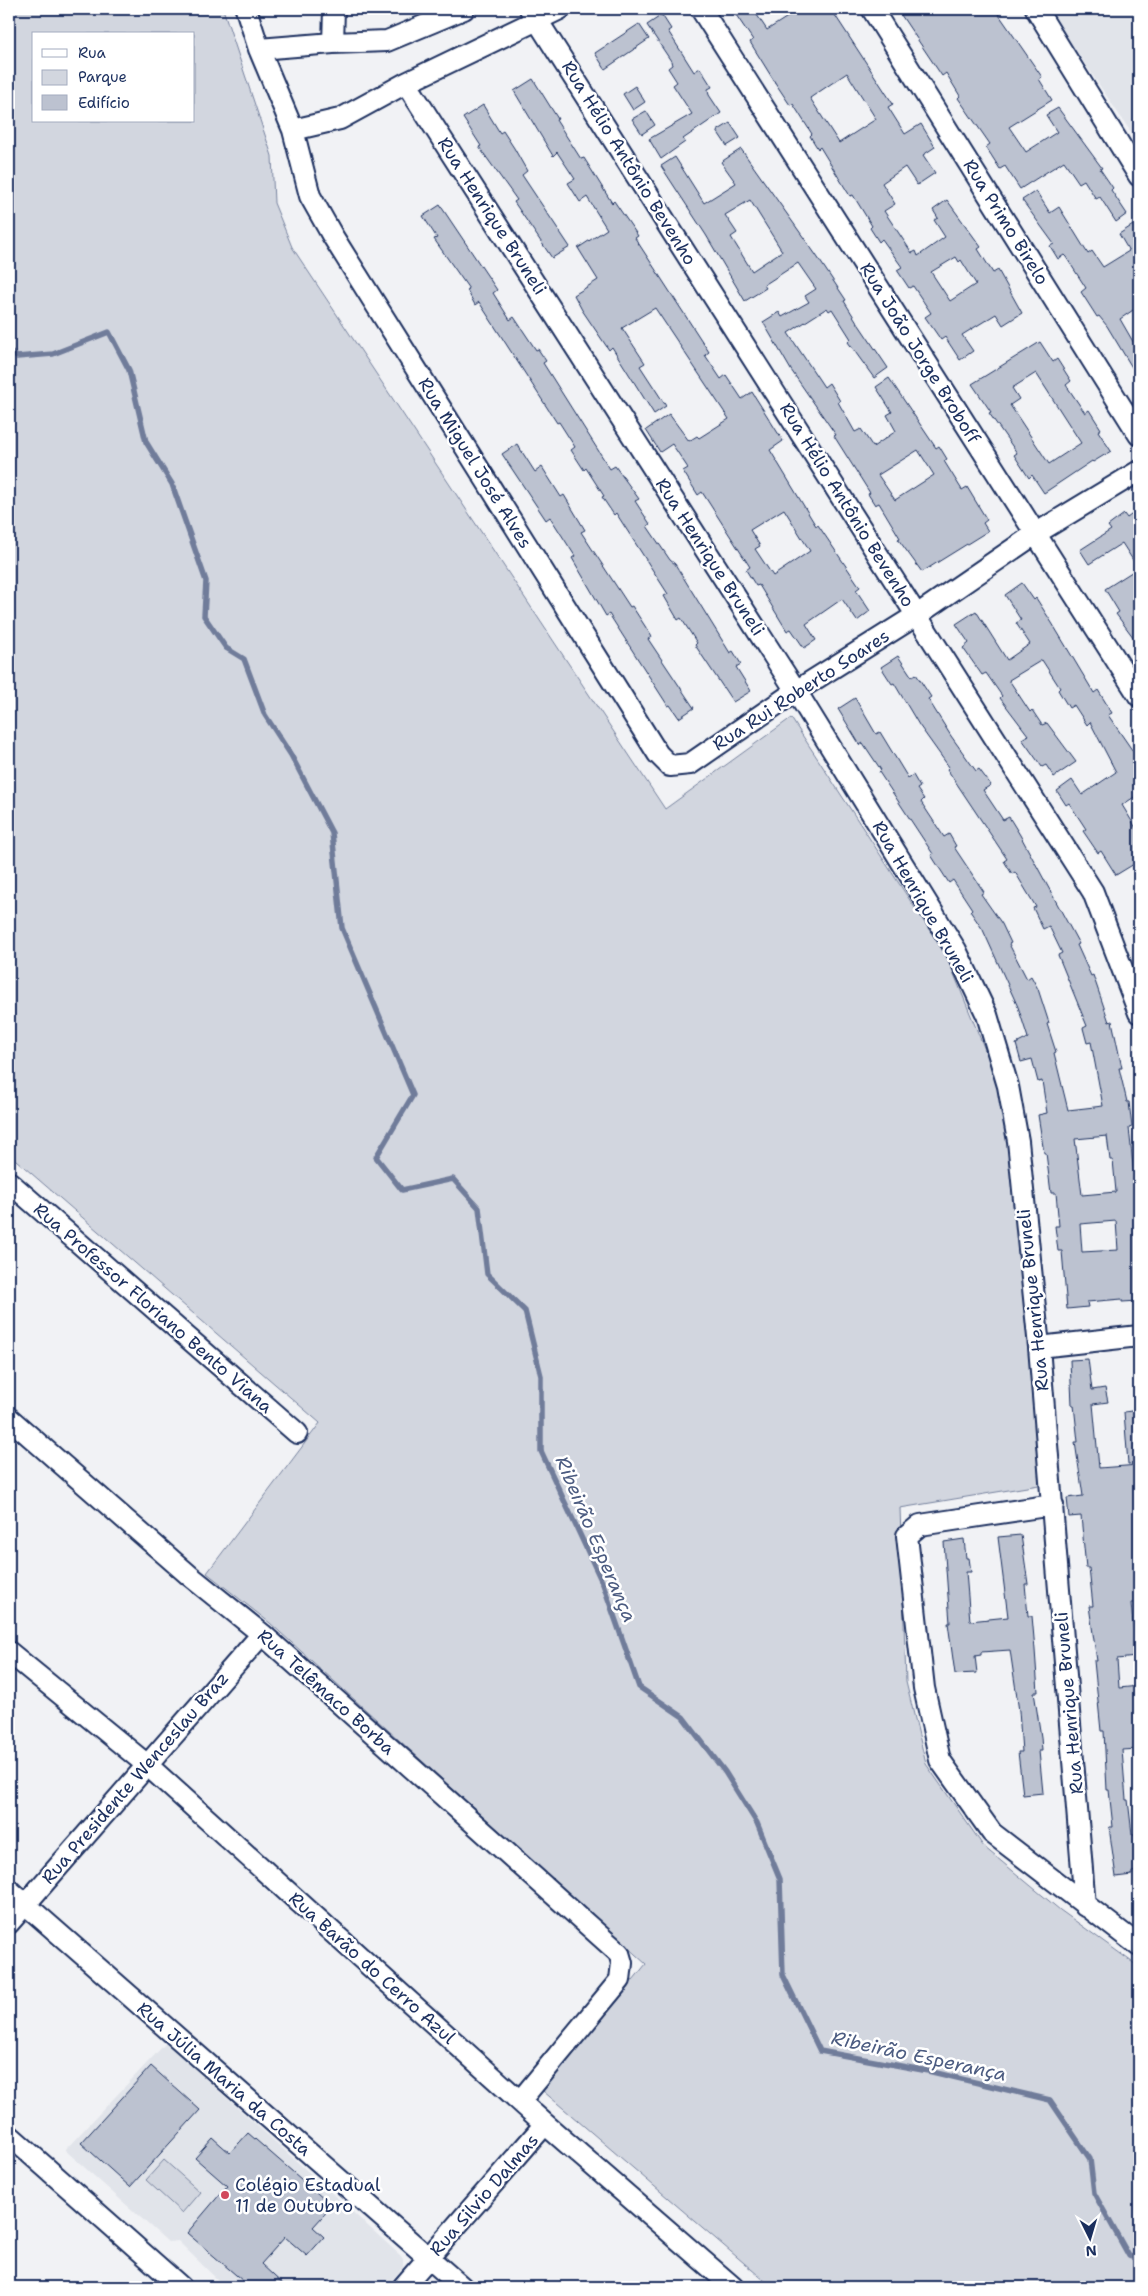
<svg xmlns="http://www.w3.org/2000/svg" width="1148" height="2296" font-family="'Shantell Sans',sans-serif">
<style>
.built{fill:#e1e4ea}
.green{fill:#d2d6df;stroke:#76829e;fill-rule:evenodd}
.lines{fill:none;stroke-linecap:round;stroke-linejoin:round}
.stream{stroke:#707c9a;stroke-width:5.5}
.building{fill:#bcc2d0;stroke:#1b2f5e;fill-rule:evenodd}
.minor-casing{stroke:#1b2f5e;stroke-width:24}
.minor{stroke:#fff;stroke-width:20}
.poi-dot{fill:#d1495b;stroke:#fff;stroke-width:2}
.labels{text-anchor:middle;dominant-baseline:central;stroke-width:5;stroke-linejoin:round;paint-order:stroke}
.street-label{font-size:18px;fill:#1b2f5e;stroke:#fff}
.poi-label{font-size:18px;fill:#1b2f5e;stroke:#fff;text-anchor:start}
.water-label{font-size:19px;font-style:italic;fill:#4c5c81;stroke:#fff}
</style>
<rect width="100%" height="100%" fill="#f1f2f5"/>
<filter id="ink" filterUnits="userSpaceOnUse"><feTurbulence type="fractalNoise" baseFrequency=".02" numOctaves="2"/><feDisplacementMap in="SourceGraphic" scale="10" xChannelSelector="R" yChannelSelector="G"/><feConvolveMatrix kernelMatrix="1 2 1 2 8 2 1 2 1" color-interpolation-filters="sRGB"/></filter>
<g filter="url(#ink)">
<path class="built" d="M1048,9H1139V144Z
M166,2043L400,2255L403,2259V2267L386,2287H225L178,2241L168,2242L65,2150Z"/>
<path class="green" d="M9,9H223L272,156L274,203L292,247L665,809L791,718L947,957L1001,1089L1009,1141L1030,1341L1039,1485L900,1508L906,1682L926,1764L984,1847L1060,1910L1139,1967V2287H772L543,2091L646,1964L270,1623L207,1573L320,1423L9,1154ZM34,34H194V121H34Z
M164,2160L200,2192L182,2213L146,2180Z"/>
<g class="lines">
<path class="stream" d="M9,351L17,357L53,354L109,332L129,370L146,442L172,484L206,581L204,616L226,648L244,659L265,715L291,755L332,833L342,928L413,1095L376,1157L402,1190L453,1179L479,1208L487,1274L525,1311L541,1376V1451L603,1584L639,1687L683,1717L725,1772L757,1823L780,1879L783,1975L820,2051L928,2071L1050,2100L1090,2159L1094,2193L1129,2256L1139,2259"/>
</g>
<path class="building" d="M732,9H753L767,30L800,9H831L893,104L888,107L905,134L921,124L935,147L923,155L935,173L917,185L905,167L882,183L895,204L884,211L912,253L916,251L918,256L945,237L934,220L938,218L933,210L947,200L981,247L978,249L993,273L998,270L1022,313L1003,325L996,314L962,335L973,351L960,360L945,337L941,340L925,317L931,313L913,286L909,288L897,270L902,267L882,239L879,242L870,228L872,226L853,195L850,196L820,147L818,149L810,136L812,134L793,104L790,105L776,84L750,42L753,40ZM847,73L876,119L839,143L810,98ZM956,257L959,262L961,260L976,284L950,301L931,272Z
M897,9H995L1042,77L1039,79L1052,100L1009,127L1026,152L1057,132L1046,115L1058,108L1102,168L1100,169L1113,188L1111,190L1127,214L1116,222L1100,197L1096,199L1084,180L1079,183L1064,161L1020,189L1005,166L1000,169L986,147L990,144L958,98L960,96L946,73L942,76Z
M662,15L671,29L668,31L694,72L700,68L712,87L708,89L709,95L721,113L683,139L685,142L661,159L649,139L692,114L673,85L677,82L668,68L672,65L671,61L647,25Z
M639,24L649,39L605,69L595,53Z
M533,79L558,119L556,120L581,159L584,158L612,203L614,201L638,236L635,238L709,352L705,355L721,379L726,375L742,399L752,392L783,441L770,450L816,526L818,525L860,587L856,590L870,611L857,621L842,599L806,624L816,640L804,648L791,629L787,631L759,585L756,586L746,570L750,567L702,492L698,495L683,471L688,468L672,444L660,452L646,430L669,414L689,441L697,436L699,438L729,419L655,308L622,328L645,363L640,366L666,406L654,414L612,347L609,350L582,310L574,295L598,280L578,248L607,229L587,197L580,202L568,183L575,179L557,152L553,156L514,91ZM784,509L810,551L773,576L755,549L760,546L750,530Z
M635,86L645,102L633,110L623,94Z
M483,105L500,133L503,131L514,148L527,171L522,175L570,247L552,258L514,202L517,200L479,147L481,146L463,118Z
M646,111L655,125L642,134L632,119Z
M730,123L740,138L727,146L717,131Z
M741,149L816,255L846,300L844,301L857,322L888,368L874,378L848,342L851,339L832,309L829,311L827,308L788,333L824,387L829,383L840,401L838,402L855,432L861,429L873,447L896,431L887,415L892,412L876,387L889,378L936,448L939,446L947,459L944,461L962,490L967,487L987,520L983,523L988,531L922,572L898,539L900,538L879,503L875,505L868,494L870,493L834,436L836,435L791,370L763,322L779,312L782,317L809,302L805,296L816,289L798,263L764,285L766,288L745,301L706,235L661,166L675,157L704,203L736,183L721,162ZM750,200L782,251L752,271L731,237L737,233L725,215ZM918,450L934,475L895,500L878,475Z
M1036,191L1050,213L1059,207L1088,254L1092,251L1103,267L1129,251L1119,234L1133,225L1139,235V306L1120,319L1139,352V379L1107,326L1099,316L1097,317L1081,292L1086,288L1066,257L1064,255L1058,259L1050,246L1054,244L1022,200Z
M440,205L497,290L493,293L510,320L514,317L536,350L538,349L546,361L543,363L610,469L615,466L639,499L635,501L650,524L647,526L670,560L675,564L730,653L733,651L741,664L736,667L751,691L733,702L695,645L697,643L681,618L678,620L664,596L668,594L616,513L614,515L602,497L604,496L586,468L584,470L571,450L575,447L559,422L557,423L479,302L475,305L467,290L469,289L434,239L437,238L423,216Z
M1040,342L1053,362L1057,359L1071,381L1066,385L1085,413L1089,410L1101,429L1098,431L1111,451L1093,462L1092,461L1044,493L1032,475L1029,478L1014,455L1017,453L989,413L991,412L972,384ZM1036,373L1081,443L1049,464L1010,405L1019,399L1012,388Z
M517,444L535,472L542,467L561,497L564,495L585,530L581,532L630,607L632,606L652,637L648,639L694,708L679,718L670,705L668,706L609,614L606,616L572,558L575,556L550,517L546,520L502,454Z
M1139,509V645L1116,614L1119,612L1105,589L1138,568L1122,543L1089,564L1080,550L1111,530L1108,526L1124,514L1127,518Z
M1022,583L1034,600L1036,598L1052,623L1094,693L1098,690L1112,713L1108,715L1139,760V794L1122,805L1139,833V861L1116,875L1101,851L1098,853L1083,831L1086,829L1069,803L1066,805L1057,791L1072,780L1082,795L1116,772L1090,722L1087,725L1074,705L1069,708L1058,690L1060,688L1042,660L1009,680L1030,712L1032,710L1042,725L1047,723L1076,762L1054,777L1046,765L1042,767L1022,739L1028,735L1000,698L1002,696L986,673L982,675L963,648L969,643L956,624L976,611L1007,660L1030,644L1016,623L1021,620L1005,595Z
M898,656L912,677L916,674L931,697L928,699L951,736L976,771L979,769L991,785L983,790L1003,820L1009,817L1020,835L1079,944L1077,945L1091,976L1093,975L1109,1022L1112,1021L1122,1068H1119L1127,1102H1129L1132,1127L1129,1128L1139,1221V1301L1122,1302V1299L1087,1302L1088,1307L1067,1309L1062,1251H1058L1055,1226H1059L1056,1193H1051L1046,1153H1044L1038,1115L1047,1113L1042,1081L1038,1082L1032,1059L1021,1062L1016,1044L1028,1038L1018,1007L983,930L970,911L972,909L953,880L949,883L931,855L933,854L879,772L881,770L863,743L860,745L838,709L855,698L876,734L880,732L908,778L913,775L920,787L917,789L924,799L921,802L944,837L949,834L956,846L954,847L984,892L981,894L1002,924L1011,943L1009,944L1027,979L1031,976L1038,989L1049,1023L1047,1024L1056,1052L1054,1053L1068,1110L1103,1106L1091,1042L1087,1043L1083,1028L1087,1026L1058,955L1062,953L1049,926L1043,929L1033,908L1036,907L1015,872L1012,874L1004,861L1007,859L947,769L949,767L919,725L894,683L892,684L881,667ZM1107,1136L1110,1160H1113L1116,1192L1082,1195L1075,1139ZM1116,1221L1118,1250L1082,1252L1080,1224Z
M1088,1359L1092,1390L1105,1388L1108,1402L1093,1404L1099,1468L1139,1465V1603H1131L1136,1657L1117,1659L1119,1688L1139,1686V1749L1122,1750L1126,1800H1128L1132,1834H1135L1137,1855L1139,1854V1871L1132,1872V1875L1116,1877L1109,1827H1113L1109,1790H1107L1104,1731H1101L1094,1661H1097L1089,1606H1093L1089,1568H1086L1081,1516L1069,1517L1067,1498L1083,1496L1075,1442H1078L1074,1405H1072L1070,1360Z
M1139,1410V1463L1128,1464L1124,1412Z
M1021,1535L1028,1584H1025L1028,1616H1032L1035,1650L1038,1692H1034L1041,1737L1042,1751H1039L1043,1793L1023,1795L1018,1752H1022L1019,1711L1010,1650L981,1652V1655L975,1656L977,1673L955,1674L948,1623H950L944,1542L964,1539L966,1558H969L971,1572H966L970,1621L1008,1617L998,1537Z
M151,2066L200,2110L130,2187L81,2143Z
M248,2133L332,2206L313,2227L324,2237L307,2256L285,2237L261,2264L286,2287H250L187,2233L227,2186L195,2158L213,2138L230,2153Z"/>
<g class="lines">
<defs>
<path id="minor" d="M246,9L259,49L293,130L310,196L332,235L658,754L670,766L690,764L796,691L917,615L1035,534L1139,471
M530,9L1093,892L1139,1013
M701,9L1139,696
M872,9L1139,435
M1036,9L1139,176
M333,43L334,9
M259,49L333,43L387,41L464,9
M406,83L796,691L956,950L987,1015L1008,1086L1018,1141L1039,1347L1085,1906
M293,130L340,119L406,83L560,9
M9,1182L297,1433
M1039,1347L1139,1336
M9,1418L190,1576L262,1634L619,1953L622,1963L620,1980L520,2101
M1053,1505L920,1525L907,1536L924,1688L940,1760L992,1833L1139,1946
M9,1652L146,1764L545,2124L733,2287
M9,1890L462,2287
M9,1923L262,1634
M9,2135L181,2287
M403,2287L545,2124"/>
</defs>
<use href="#minor" class="minor-casing"/>
<use href="#minor" class="minor"/>
</g>
</g>
<circle class="poi-dot" cx="225" cy="2195" r="5"/>
<g class="labels">
<g class="street-label">
<text transform="translate(629 163) rotate(58)">Rua Hélio Antônio Bevenho</text>
<text transform="translate(492 216) rotate(57)">Rua Henrique Bruneli</text>
<text transform="translate(1006 222) rotate(58)">Rua Primo Birelo</text>
<text transform="translate(920 353) rotate(58)">Rua João Jorge Broboff</text>
<text transform="translate(475 463) rotate(58)">Rua Miguel José Alves</text>
<text transform="translate(847 505) rotate(58)">Rua Hélio Antônio Bevenho</text>
<text transform="translate(710 557) rotate(57)">Rua Henrique Bruneli</text>
<text transform="translate(801 690) rotate(-33)">Rua Rui Roberto Soares</text>
<text transform="translate(923 902) rotate(60)">Rua Henrique Bruneli</text>
<text transform="translate(1033 1300) rotate(-96)">Rua Henrique Bruneli</text>
<text transform="translate(153 1308) rotate(41)">Rua Professor Floriano Bento Viana</text>
<text transform="translate(326 1692) rotate(42)">Rua Telêmaco Borba</text>
<text transform="translate(1069 1703) rotate(-95)">Rua Henrique Bruneli</text>
<text transform="translate(135 1778) rotate(-49)">Rua Presidente Wenceslau Braz</text>
<text transform="translate(372 1968) rotate(42)">Rua Barão do Cerro Azul</text>
<text transform="translate(224 2079) rotate(41)">Rua Júlia Maria da Costa</text>
<text transform="translate(484 2195) rotate(-49)">Rua Silvio Dalmas</text>
</g>
<g class="poi-label">
<text x="235" y="2185">Colégio Estadual<tspan x="235" dy="21">11 de Outubro</tspan></text>
</g>
<g class="water-label">
<text transform="translate(596 1539) rotate(67)">Ribeirão Esperança</text>
<text transform="translate(919 2056) rotate(12)">Ribeirão Esperança</text>
</g>
</g>
<rect width="1148" height="2296" fill="none" stroke="#fff" stroke-width="30"/>
<rect x="15" y="15" width="1118" height="2266" fill="none" stroke="#1b2f5e" stroke-width="2" filter="url(#ink)"/>
<rect x="32" y="32" width="162" height="90" fill="#ffffff" stroke="#a4acbf"/>
<rect x="42" y="49" width="25" height="8" fill="#ffffff" stroke="#a4acbf"/>
<text x="78" y="58" font-size="15" fill="#1b2f5e">Rua</text>
<rect x="42" y="70" width="25" height="15" fill="#d2d6df" stroke="#a4acbf"/>
<text x="78" y="82" font-size="15" fill="#1b2f5e">Parque</text>
<rect x="42" y="95" width="25" height="15" fill="#bcc2d0" stroke="#a4acbf"/>
<text x="78" y="108" font-size="15" fill="#1b2f5e">Edifício</text>
<g transform="translate(1090 2238) rotate(175)" stroke="#ffffff" stroke-width="4" paint-order="stroke">
<path d="M0-4L9 19L0 12L-9 19Z" fill="#1b2f5e"/>
<text y="-8" font-size="14" font-weight="bold" text-anchor="middle" fill="#1b2f5e">N</text>
</g>
</svg>
